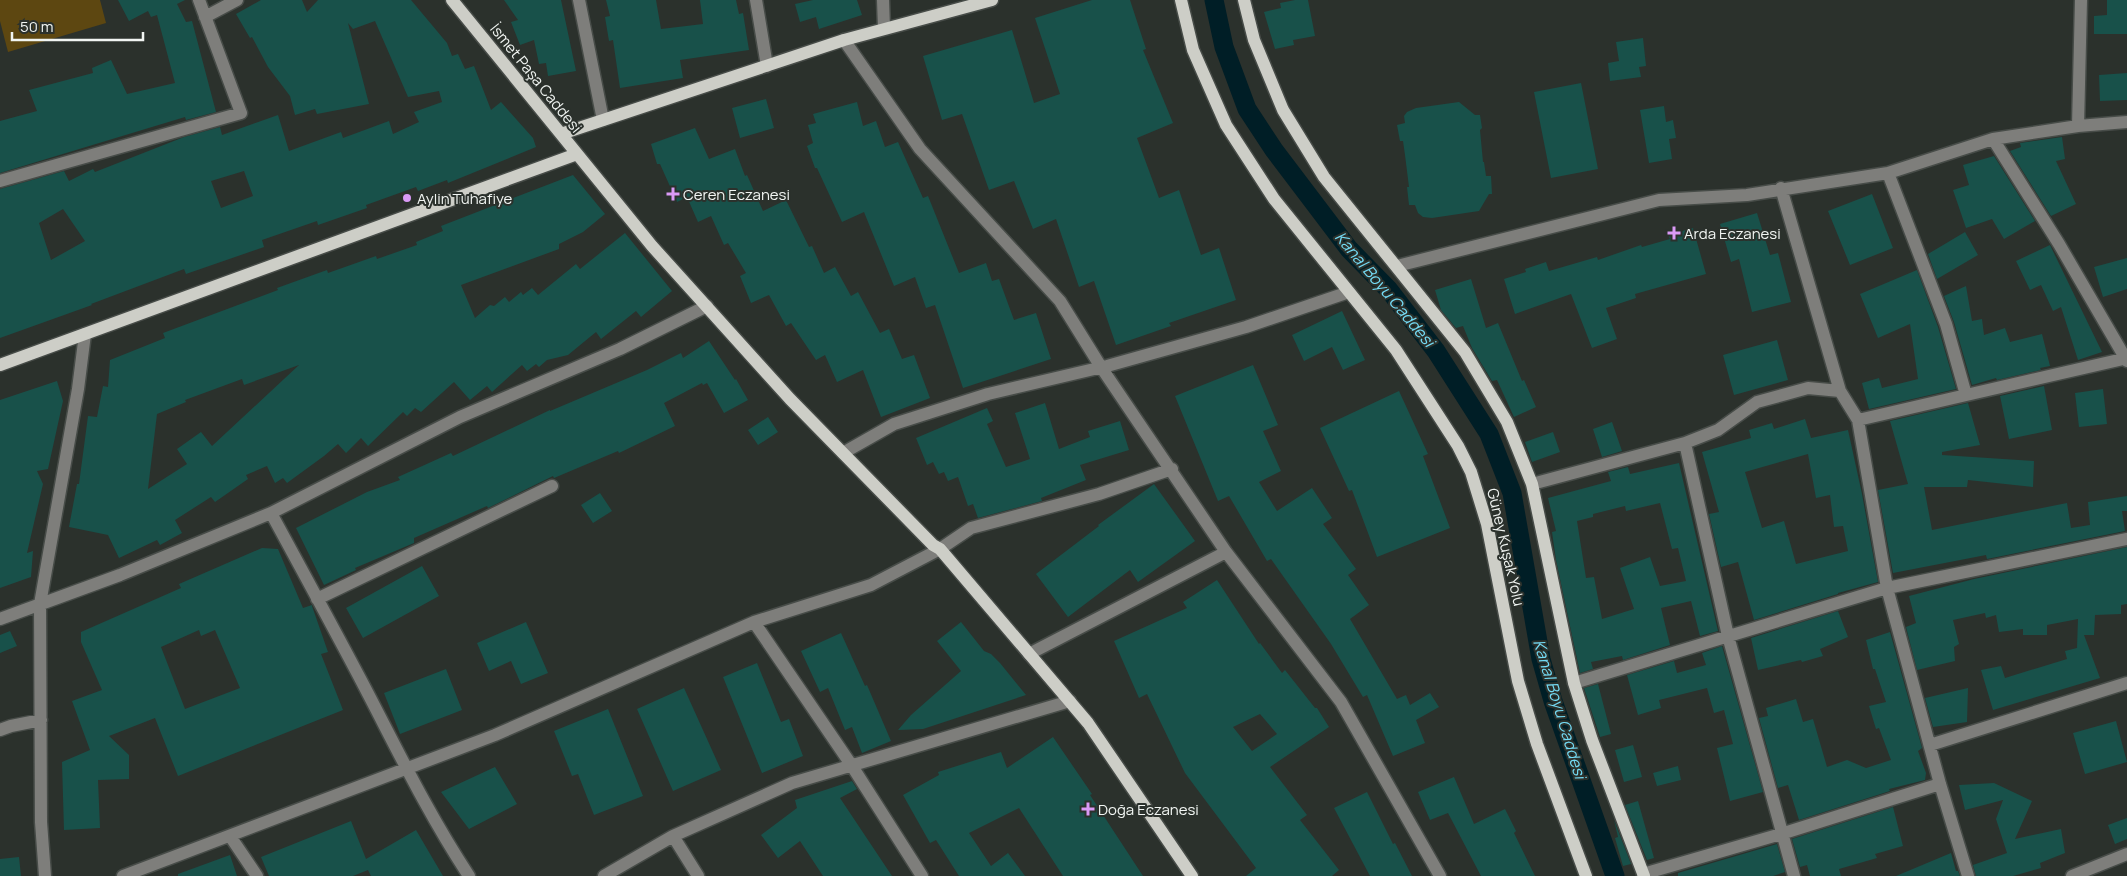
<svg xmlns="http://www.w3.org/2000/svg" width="2127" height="876" font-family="Manrope,sans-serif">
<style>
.green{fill:#5d4711}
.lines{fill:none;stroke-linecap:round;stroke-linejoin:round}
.canal{stroke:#001e26;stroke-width:19}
.building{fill:#18514a;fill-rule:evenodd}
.minor-casing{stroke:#474c48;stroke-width:15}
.major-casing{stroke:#474c48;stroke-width:15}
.minor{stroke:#7e7e7b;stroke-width:12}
.major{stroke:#cdcec7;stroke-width:12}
.poi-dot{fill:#da9af6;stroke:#2b312c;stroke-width:2}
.labels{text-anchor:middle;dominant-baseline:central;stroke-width:4;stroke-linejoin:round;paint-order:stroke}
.street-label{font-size:15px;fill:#f1f5f2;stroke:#2b312c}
.poi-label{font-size:15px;fill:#f1f5f2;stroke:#2b312c;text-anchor:start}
.water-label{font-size:16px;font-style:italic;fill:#74dbf5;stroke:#2b312c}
</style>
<rect width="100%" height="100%" fill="#2b312c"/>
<path class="green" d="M0,0H100L106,23L8,52L0,21Z"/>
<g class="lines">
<path class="canal" d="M1214,0L1224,47L1247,109L1274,150L1349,249L1389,290L1436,351L1489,434L1512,493L1541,659L1553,701L1615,876"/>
</g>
<path class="building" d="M118,0H185L177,4L186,22L192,21L216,112L186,120L185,117L0,173V121L37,111L29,90L93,73L92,68L111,60L127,94L175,83L157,15L151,17L148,11L129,21Z
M261,0H302L307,12L318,0H411L447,43L452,56L458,54L465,69L474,66L491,110L501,102L533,138L536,147L448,183L447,180L418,191L416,187L366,205L367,208L318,225L317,221L262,240L264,247L186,274L184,269L91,304L92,305L0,338V189L64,171L69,181L93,169L95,172L184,137L220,127L222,135L278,115L289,151L341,132L343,138L389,121L393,134L419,122L414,112L442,102L439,91L408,97L375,21L353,29L348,23L369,104L317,114L315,109L295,115L290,96L268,67L252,37L250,38L236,14ZM244,171L253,196L221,208L211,181ZM63,209L85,241L51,260L39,223Z
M504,0H561L576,71L548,76L546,63L539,64L534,40L520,45L511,22L518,20Z
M606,0H656L661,29L703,24L700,0H736L739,14L743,13L749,50L680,60L683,78L620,88L613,40L609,41L605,17L610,16Z
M813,0H857L862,15L819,29L816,17L800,22L795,4Z
M1092,0H1130L1146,49L1143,50L1173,123L1137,138L1159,198L1179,190L1201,255L1219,248L1236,300L1169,323L1171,326L1116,345L1094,281L1079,287L1056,219L1033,229L1014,181L989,190L962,114L942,120L923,56L1012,30L1034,103L1060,94L1035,18Z
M1295,0H1308L1315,36L1293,40L1294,45L1275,49L1264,12L1281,8L1280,3Z
M2107,0H2127V34H2094V16L2107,15Z
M1643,38L1646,66L1639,67L1641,77L1610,81L1608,63L1619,61L1616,42Z
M2127,73V100L2100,101L2099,75Z
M1581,83L1598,169L1551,178L1534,92Z
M766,99L774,128L740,138L732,108Z
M857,102L863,126L876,121L885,147L898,142L923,198L928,196L959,273L986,263L992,281L999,279L1014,320L1036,313L1051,359L963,388L935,305L926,308L915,277L894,286L864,212L842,222L817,168H815L807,146L813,143L808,125L816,123L813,114Z
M1459,102L1475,115H1480L1482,128L1480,130L1483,162H1484L1486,176H1491L1492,194H1489L1479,211L1432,218L1423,217L1418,213L1415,205H1409L1407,187H1409L1405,155L1403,141H1400L1397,125L1405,123L1404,116L1407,112L1416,108Z
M1664,106L1666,122L1673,120L1676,138L1669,139L1672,159L1649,163L1640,110Z
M695,128L709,159L735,149L745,176L747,175L763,211L786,200L809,247L812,246L824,273L835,267L851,296L858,292L880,333L889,329L902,359L914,355L930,398L881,417L863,370L837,382L825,355L816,360L791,323L786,326L769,295L751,303L740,276L746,273L728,243L724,245L711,216L698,222L687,197L677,202L660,164H657L651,144Z
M2062,137L2065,159L2056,161L2076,204L2051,216L2010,151L2021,147L2020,143Z
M1994,156L2035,221L2004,239L1992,219L1966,228L1953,190L1969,185L1963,165Z
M573,175L605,214L583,232L559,244V249L461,285L475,318L490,305L494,306L505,297L509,302L521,292L523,295L532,288L538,295L576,264L580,269L625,233L672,291L641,317L636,311L601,339L596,332L568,355L547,360L539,367L536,364L527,371L522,365L492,392L487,386L470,400L454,382L421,412L415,408L407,416L403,412L368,446L361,438L346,453L338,444L324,456L287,483L283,478L275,483L267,466L246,475L248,479L215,502L211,497L175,520L182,533L160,545L157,540L119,558L108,535L69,527L77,484H79L88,416L97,417L103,386L108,387L110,360L165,338L163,333L278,290L277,288L327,270L328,273L376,256L377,259L417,245L416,242L443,231L441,226ZM299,365L212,446L201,432L177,449L187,464L148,489L157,414L186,402L185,400L242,379L244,385Z
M1872,194L1893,248L1850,265L1828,211Z
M1757,213L1770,255L1778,253L1791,302L1752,312L1739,259L1731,262L1720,224Z
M1693,228L1706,274L1635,294L1636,298L1606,308L1617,339L1592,348L1571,294L1515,314L1504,279L1526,272L1525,269L1546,262L1549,271L1597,257L1598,260L1641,245L1642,247L1670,239L1668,235Z
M1965,232L1978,255L1937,279L1928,254Z
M2050,245L2102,352L2078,360L2061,307L2053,311L2041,285L2030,290L2016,261Z
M2127,258V289L2103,297L2094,267Z
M1917,270L1938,327L1956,389L1869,409L1862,383L1879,378L1882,388L1918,379L1910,324L1878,338L1860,294Z
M1471,279L1486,328L1498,323L1522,381L1524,380L1536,407L1514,417L1497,380L1492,381L1472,348L1463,326L1456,328L1441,310L1435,290Z
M1966,286L1972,321L1982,319L1984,335L2005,328L2010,342L2042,334L2050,366L2040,368L2041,370L1997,380L1996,378L1972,385L1954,322L1944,296Z
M1342,311L1365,360L1343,370L1332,347L1304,361L1292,335Z
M1777,340L1788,380L1734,395L1723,355Z
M709,341L735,380L736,379L748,400L724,413L707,383L703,385L702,383L664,403L675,426L619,453L618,451L554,478L553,476L488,508L487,506L414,538V543L355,568L356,570L324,585L296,528L367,492L400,480L398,477L451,453L453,456L550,410V411L647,370L681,353L683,358Z
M1253,365L1278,425L1263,431L1281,471L1259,482L1277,511L1312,488L1332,518L1323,524L1356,569L1348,575L1369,605L1350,619L1397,699L1406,695L1410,705L1430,693L1439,707L1416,720L1425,743L1393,756L1367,695L1363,697L1331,644L1271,559L1267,561L1229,496L1218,501L1175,396Z
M57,381L63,401L48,469L37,471L43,484L27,553L33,551L31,577L0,588V400Z
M2044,386L2052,430L2009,439L2000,396Z
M2103,389L2107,424L2079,427L2075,393Z
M1399,391L1428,454L1423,456L1450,528L1377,557L1352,490L1349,491L1320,428Z
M1045,403L1059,449L1090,437L1088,431L1120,421L1129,450L1080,465L1086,480L1041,498L1042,501L978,518L973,504L968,506L958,477L948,481L944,472L939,474L933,462L927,465L916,438L987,408L993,421L987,424L1006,467L1030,459L1015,413Z
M1968,403L1980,445L1942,452V455L2034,461L2033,487L1968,480L1967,487H1924L1932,530L2067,503L2071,528L2090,525L2088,502L2127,496V511H2122L2125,531L1987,559L1986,555L1893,573L1878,490L1908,484L1890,421Z
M768,417L778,432L758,445L748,430Z
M1805,419L1811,438L1848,430L1862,494L1878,582L1838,593V594L1754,620L1738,562L1721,567L1709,514L1719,512L1702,452L1751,438L1749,430L1772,423L1774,429ZM1808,454L1816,498L1830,495L1834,527L1843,526L1848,551L1796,564L1784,521L1762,528L1745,472Z
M1612,422L1622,451L1602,457L1593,429Z
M1553,432L1560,452L1532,462L1525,442Z
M1679,463L1718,631L1700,636L1691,601L1661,608L1670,645L1623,660L1622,656L1591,662L1593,669L1580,673L1556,560L1552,532L1556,531L1548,498L1611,481L1608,472L1628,467L1630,474ZM1660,503L1672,549L1678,548L1686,581L1660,586L1650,557L1620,568L1634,609L1602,619L1594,577L1586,578L1577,521L1593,517V514L1625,506L1626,511Z
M1154,484L1195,541L1138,582L1130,570L1068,617L1036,574L1099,526L1098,525Z
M600,493L612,511L593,523L581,505Z
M2127,547V604L2121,605V614L2095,615L2094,635H2084L2100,678L1993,710L1981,670L2001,666L2005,678L2067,659L2065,651L2077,648L2078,619L2047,625V635H2023V629L1999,632L1996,615L1986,618L1985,613L1953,620L1959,644L1954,647L1955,661L1917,670L1906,627L1916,623L1909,596L1974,579Z
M262,548L278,549L303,608L312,605V606L328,652L321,654L343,710L178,776L155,718L109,736L129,755V779L98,780L100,828L64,830L62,762L90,750L72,701L102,690L81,642V632L181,588L179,584ZM199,630L201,636L215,630L240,688L185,709L161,647Z
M422,566L439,596L363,638L346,608Z
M1217,580L1259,644L1260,643L1282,673L1285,670L1315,708H1317L1329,727L1270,767L1307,815L1300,820L1339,870L1332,876H1246L1256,868L1185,773L1147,694L1139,698L1114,641L1187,608L1183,602ZM1260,714L1277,734L1252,751L1233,727Z
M1838,611L1848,637L1820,649L1823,656L1802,662L1801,660L1758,670L1751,638Z
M526,622L548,673L521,684L511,661L489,671L477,643Z
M961,622L984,651L991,654L1000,663L1026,695L923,729L898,730L911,715L961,671L937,641Z
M10,631L17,646L0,653V635Z
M1890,632L1922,748L1918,751L1926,773L1925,780L1889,789L1890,791L1799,820L1788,785L1778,788L1759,718L1768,716L1766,708L1796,699L1803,722L1813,719L1827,767L1847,760L1866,768L1891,760L1879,728L1876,729L1869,706L1886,702L1875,669H1873L1866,640Z
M841,633L865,686L867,685L891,741L862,753L852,727L845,730L828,688L820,692L801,651Z
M1722,646L1763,792L1730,801L1717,748L1733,744L1724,710L1714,713L1707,688L1659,700L1661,708L1638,715L1627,675L1674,661L1677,673L1706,665L1702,653Z
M757,663L781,722L789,719L803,756L762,773L723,677Z
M446,669L462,710L400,734L384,693Z
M1598,684L1611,734L1600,737L1584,688Z
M684,688L721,770L673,791L637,709Z
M1968,688L1967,722L1933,727L1925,698Z
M608,709L643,796L594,815L578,774L572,776L554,731Z
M2116,721L2127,762L2085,774L2073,733Z
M1053,737L1092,794L1090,795L1143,876H1063L1019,808L969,833L991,866L1008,853L1025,876H959L936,840L930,843L903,795L939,775L938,772L1001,752L1007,768Z
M1633,745L1642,777L1624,782L1615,750Z
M1678,766L1681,780L1657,786L1653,773Z
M495,767L517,804L469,829L441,792Z
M1454,777L1474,824L1505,809L1516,831L1514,833L1535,876H1481L1448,813L1430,820L1418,792Z
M852,781L857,789L840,798L892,876H823L800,841L778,858L761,835L797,808L795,800Z
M1994,783L2032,801L2015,839L2061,829L2065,853L2040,863L2041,868L2013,876H1976L1973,865L2007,853L1996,819L2003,800L1965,810L1959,785Z
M1367,792L1393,844L1395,843L1412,876H1370L1334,808Z
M1638,801L1654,858L1647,860L1625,805Z
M1893,807L1903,846L1875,854L1877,858L1839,869L1841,876H1810L1807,865L1800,867L1792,839Z
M2127,818V839L2115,844L2108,825Z
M1614,820L1631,864L1623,866L1615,838L1618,837Z
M351,821L366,859L416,830L443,876H371L368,870L353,876H269L261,857Z
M1777,844L1785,872L1773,876H1678V873Z
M1951,853L1956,871H1958L1960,876H1896Z
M230,855L237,876H178V874Z
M19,857L21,876H0V859Z"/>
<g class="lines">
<defs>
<path id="minor" d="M579,0L603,120
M756,0L767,66
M883,0L884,28
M205,17L237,0
M844,40L920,149L1060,301L1101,367L1226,552L1341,702L1440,876
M2078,126L2081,0
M1993,139L2059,244L2127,361
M1888,173L1946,324L1966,395
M0,181L241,113L199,0
M1781,188L1840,391L1858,420L1887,588L1940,784L1968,876
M1397,266L1659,200L1747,195L1888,173L1993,139L2078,126L2127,122
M1858,420L2127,358
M1685,443L1728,636L1794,876
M843,453L894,424L988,394L1107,366L1246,327L1349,292
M1532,484L1685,443L1718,430L1757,402L1808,388L1840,391
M271,513C302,570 333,627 363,684C397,749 428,814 469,876
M317,599L552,486
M0,619L120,575L271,513L460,417L620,349L707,306
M754,622L852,766L922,876
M1029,654L1226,552
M1574,683L1887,588L2127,539
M0,730L11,726L41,720
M1930,745L2127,683
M230,836L257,876
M673,836L698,876
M1643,874L1781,834L1940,784
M45,876L41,822L40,604L78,389L85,334
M123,876L495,735L754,622L871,585L940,549L971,528L1099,494L1172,469
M604,876L673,836L792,783L1070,701
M2072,876L2127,854"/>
<path id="major" d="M452,0L652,246L790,399L933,545L940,549L1088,723L1192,876
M1181,0L1193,50L1226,125L1274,199L1396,350L1458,446L1471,472L1487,524L1518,681L1537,744L1586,876
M1244,0L1254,40L1283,110L1324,177L1465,352L1507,422L1532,484L1574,683L1592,740L1644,876
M561,134L844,40L992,0
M0,365L577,154"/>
</defs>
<use href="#minor" class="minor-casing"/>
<use href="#major" class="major-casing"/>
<use href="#minor" class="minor"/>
<use href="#major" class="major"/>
</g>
<g class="poi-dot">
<path d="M670.5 186.5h5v5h5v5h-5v5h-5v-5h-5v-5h5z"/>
<circle cx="407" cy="198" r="5"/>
<path d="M1671.5 225.5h5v5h5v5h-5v5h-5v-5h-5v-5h5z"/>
<path d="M1085.5 801.5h5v5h5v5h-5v5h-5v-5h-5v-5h5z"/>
</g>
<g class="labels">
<g class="street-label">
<text transform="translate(536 78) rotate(51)">İsmet Paşa Caddesi</text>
<text transform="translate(1506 547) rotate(77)">Güney Kuşak Yolu</text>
</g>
<g class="poi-label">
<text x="683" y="194">Ceren Eczanesi</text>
<text x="417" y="198">Aylin Tuhafiye</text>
<text x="1684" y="233">Arda Eczanesi</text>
<text x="1098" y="809">Doğa Eczanesi</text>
</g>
<g class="water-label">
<text transform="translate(1385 289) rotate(50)">Kanal Boyu Caddesi</text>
<text transform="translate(1560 709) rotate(73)">Kanal Boyu Caddesi</text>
</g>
</g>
<path d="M12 32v8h131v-8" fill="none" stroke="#f1f5f2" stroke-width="2.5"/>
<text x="20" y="32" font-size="15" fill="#f1f5f2" stroke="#2b312c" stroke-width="4" paint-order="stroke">50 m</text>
</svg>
